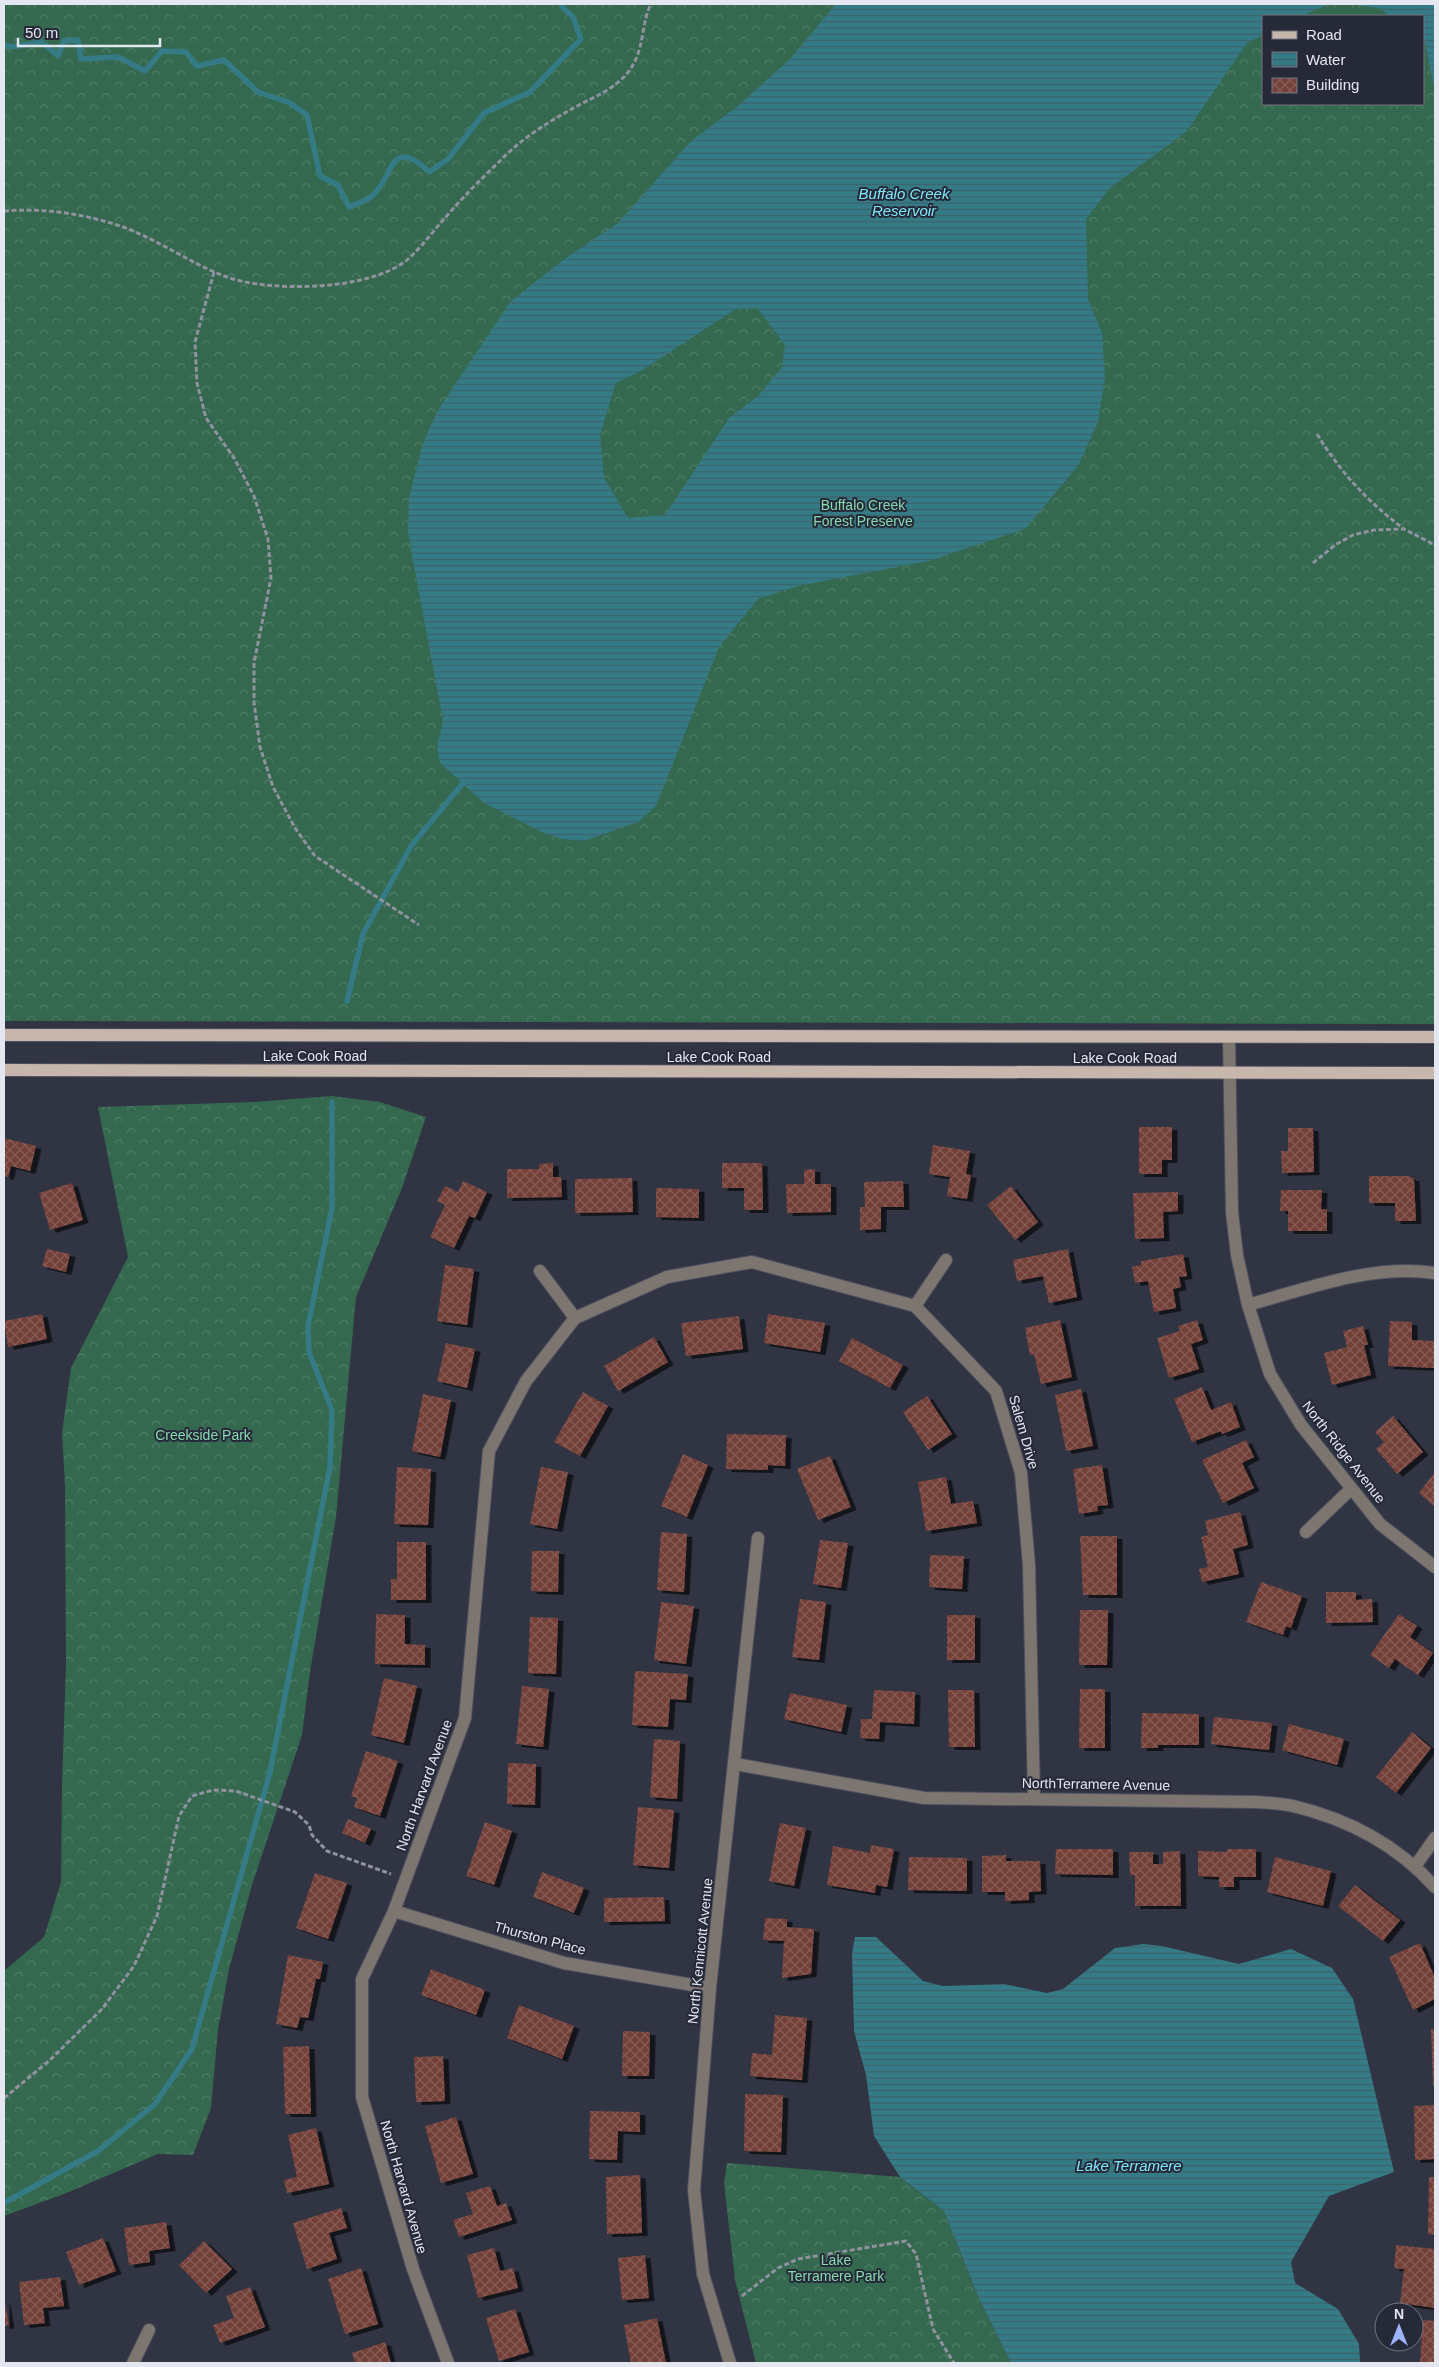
<svg xmlns="http://www.w3.org/2000/svg" width="1439" height="2367" font-family="Helvetica,sans-serif">
<style>
.forest{fill:url(#forest-crowns);fill-rule:evenodd}
.water{fill:url(#water-rules);fill-rule:evenodd}
.lines{fill:none;stroke-linecap:round;stroke-linejoin:round}
.stream{stroke:#357b86;stroke-width:5.5}
.building{fill:url(#building-cross-hatch);filter:url(#shadow)}
.minor-casing{stroke:#4d505f;stroke-width:14}
.major-casing{stroke:#4d505f;stroke-width:14}
.path{stroke:#8f929f;stroke-width:3;stroke-dasharray:5 2.5;stroke-linecap:butt}
.minor{stroke:#7d7670;stroke-width:12}
.major{stroke:#c6b6ab;stroke-width:12}
.labels{text-anchor:middle;dominant-baseline:central;stroke-width:4;stroke-linejoin:round;paint-order:stroke}
.park-label{font-size:14px;fill:#87dab0;stroke:#262938}
.street-label{font-size:14px;fill:#e4e6f0;stroke:#262938}
.water-label{font-size:15px;font-style:italic;fill:#7ee8fa;stroke:#262938}
</style>
<defs>
<pattern id="forest-crowns" width="20" height="18" patternUnits="userSpaceOnUse" patternTransform="scale(1.25)"><rect width="20" height="18" fill="#34684f"/><path d="M2 6a3 3 0 1 1 6 0M12 15a3 3 0 1 1 6 0" fill="none" stroke="#517e69"/></pattern>
<pattern id="water-rules" width="6" height="5" patternUnits="userSpaceOnUse" patternTransform="scale(1.25)"><rect width="6" height="5" fill="#357b86"/><path d="M0 2.5h6" fill="none" stroke="#3c636a"/></pattern>
<pattern id="building-cross-hatch" width="8" height="8" patternUnits="userSpaceOnUse" patternTransform="scale(1.25)"><rect width="8" height="8" fill="#734139"/><path d="M0 0l8 8M0 8l8-8" fill="none" stroke="#875c56"/></pattern>
<filter id="shadow"><feDropShadow dx="5.5" dy="3" stdDeviation="0" flood-color="#0009"/></filter>
</defs>
<rect width="100%" height="100%" fill="#303443"/>
<path class="forest" d="M4,4H1435V1024L4,1021ZM1263,16H1423V104H1263Z
M332,1096L380,1102L426,1117L402,1188L356,1297L336,1517L310,1672L302,1735L252,1885L229,1969L218,2030L211,2108L193,2155L158,2154L64,2194L4,2216V1971L44,1937L61,1882L62,1782L66,1664L65,1485L62,1433L71,1368L128,1257L98,1107L253,1102Z
M727,2163L900,2177L944,2211L979,2299L1011,2363H756L735,2280L724,2183Z"/>
<path class="water" d="M836,4H1329L1302,16H1263V35L1247,43L1186,132L1110,188L1086,219L1088,299L1102,333L1105,377L1098,422L1078,466L1025,529L929,561L798,586L758,599L719,647L656,806L638,822L584,841L563,839L544,833L484,803L440,763L437,748L443,720L413,561L408,531L409,498L423,443L438,410L510,302L563,260L618,223L691,141L738,106L789,60ZM757,308L785,345L782,367L759,395L729,418L665,515L628,518L604,478L600,435L616,383L641,371L736,309Z
M1348,4H1435V92L1425,42L1423,40V16H1390L1379,8Z
M855,1937H876L923,1981L943,1986L1004,1984L1047,1993L1063,1989L1115,1948L1143,1944L1162,1946L1239,1964L1291,1949L1332,1968L1353,1999L1394,2172L1329,2196L1291,2262L1295,2283L1338,2309L1359,2344L1360,2363H1011L979,2299L944,2211L900,2177L874,2136L866,2075L854,2031L852,1953Z"/>
<g class="lines">
<path class="stream" d="M4,45L11,47L42,42L58,56L64,41L78,40L81,59L118,57L145,71L162,51L186,52L197,66L224,60L258,92L290,103L307,115L320,176L338,185L349,207C356,204 365,201 371,197C394,178 389,134 429,172L448,159L484,113L530,92L581,39L573,17L563,8L562,4
M347,1001L363,934L411,846L463,783
M4,2203L98,2151L155,2104L192,2049L270,1772L330,1467L332,1410L309,1352L308,1326L332,1208V1102"/>
</g>
<path class="building" d="M1139,1127H1172V1160H1162V1174H1139Z
M1288,1128H1313L1314,1172L1282,1173L1281,1151H1288Z
M4,1138L36,1146L30,1171L11,1166L8,1177L4,1176Z
M933,1145L970,1151L966,1174L971,1175L967,1199L947,1196L950,1177L929,1174Z
M553,1163V1177H561L562,1197L507,1198V1169H539V1164Z
M722,1163H762L763,1210H744V1188H722Z
M815,1169V1184H831V1212L787,1213L786,1184H804V1170Z
M1369,1176H1410V1178H1414L1416,1221H1395V1203H1369Z
M632,1178L633,1212L575,1213V1179Z
M463,1181L487,1192L475,1218L469,1216L454,1248L430,1237L445,1205L437,1201L445,1186L458,1192Z
M903,1181L904,1207H881V1229L860,1230V1207H865L864,1182Z
M72,1183L83,1220L50,1230L39,1193Z
M1011,1186L1038,1222L1015,1240L987,1205Z
M656,1188L699,1189V1218L656,1217Z
M1281,1190H1322L1321,1209H1327V1231H1288V1211H1280Z
M1178,1192V1211L1163,1212L1164,1238L1135,1239L1133,1193Z
M47,1249L70,1254L66,1272L42,1266Z
M1068,1249L1077,1297L1049,1303L1043,1276L1017,1281L1013,1260Z
M1183,1254L1187,1276L1179,1277L1181,1287L1173,1289L1176,1308L1154,1312L1148,1281L1135,1283L1132,1267L1141,1265V1261Z
M445,1265L474,1269L467,1325L437,1321Z
M42,1314L47,1339L8,1347L4,1321Z
M768,1314L825,1323L820,1352L764,1343Z
M739,1316L743,1349L686,1356L681,1323Z
M1060,1320L1072,1377L1041,1384L1034,1354L1030,1355L1025,1328Z
M1197,1320L1203,1340L1191,1344L1199,1369L1169,1378L1157,1338L1180,1331L1178,1326Z
M1390,1321L1412,1322V1340L1435,1341V1368L1388,1366Z
M1363,1326L1368,1345H1364L1371,1375L1332,1385L1324,1353L1347,1347L1343,1331Z
M654,1337L668,1362L618,1391L604,1366Z
M852,1338L903,1365L890,1388L839,1361Z
M446,1343L475,1349L467,1388L437,1381Z
M1202,1387L1211,1410L1231,1402L1240,1427L1222,1434L1221,1431L1192,1442L1174,1399Z
M1081,1389L1093,1446L1066,1451L1055,1395Z
M583,1392L608,1406L580,1456L554,1442Z
M423,1394L451,1400L440,1457L412,1451Z
M927,1396L952,1434L928,1450L903,1412Z
M1393,1416L1423,1452L1397,1474L1376,1449L1384,1442L1375,1432Z
M727,1434L786,1435L785,1466L768,1465V1470L726,1469Z
M1246,1440L1254,1457L1242,1463L1254,1488L1223,1503L1202,1460Z
M683,1454L708,1465L687,1517L661,1506Z
M830,1456L851,1507L818,1520L797,1469Z
M1102,1465L1108,1505L1097,1506L1098,1511L1079,1514L1073,1469Z
M397,1467L431,1469L428,1525L394,1524Z
M541,1467L568,1472L557,1529L530,1524Z
M1435,1472V1507L1419,1493Z
M946,1477L951,1504L973,1501L977,1523L926,1531L918,1482Z
M1240,1512L1248,1545L1233,1549L1239,1574L1202,1582L1199,1569L1208,1567L1201,1537L1208,1535L1205,1521Z
M661,1532L687,1534L684,1592L657,1590Z
M1080,1536H1117V1595H1083Z
M820,1540L848,1543L841,1588L813,1584Z
M397,1542H426V1600H391V1579H397Z
M532,1551H559L558,1592L531,1591Z
M930,1555L964,1556L962,1589L929,1587Z
M1261,1582L1302,1596L1291,1628L1286,1626L1283,1635L1246,1622Z
M1326,1592H1356V1600L1372,1599L1373,1622L1326,1623Z
M800,1599L826,1602L819,1660L792,1657Z
M661,1602L694,1606L686,1664L654,1660Z
M1080,1610H1108L1107,1665H1079Z
M376,1614L405,1615V1644L425,1645V1665L375,1664Z
M1399,1614L1417,1626L1410,1637L1433,1653L1418,1675L1395,1659L1389,1668L1370,1655Z
M947,1615H975V1660H947Z
M530,1617L558,1618L556,1674L528,1673Z
M635,1671L688,1674L686,1700L670,1699L668,1727L632,1725Z
M384,1678L417,1686L404,1743L371,1735Z
M522,1686L549,1689L543,1747L516,1744Z
M1080,1689H1105V1748H1079Z
M874,1690L915,1692L914,1724L880,1722L879,1739L860,1738L861,1719H872Z
M948,1690H974L975,1747H949Z
M790,1693L847,1705L841,1732L784,1719Z
M1142,1713L1199,1714V1745H1158V1748H1141Z
M1214,1717L1272,1723L1269,1750L1211,1744Z
M1289,1724L1344,1739L1337,1765L1282,1750Z
M1412,1732L1431,1748L1396,1793L1376,1777Z
M654,1739L680,1741L677,1799L650,1797Z
M366,1751L398,1761L380,1816L354,1807L357,1798L351,1796Z
M508,1763L536,1764L535,1805L507,1804Z
M638,1807L674,1810L669,1868L633,1865Z
M348,1819L371,1829L365,1843L342,1833Z
M485,1822L512,1831L494,1885L466,1876Z
M780,1823L806,1828L794,1886L769,1881Z
M871,1845L894,1849L887,1887L876,1885L875,1893L827,1885L833,1846L870,1853Z
M1056,1849H1113V1875L1055,1874Z
M1227,1849H1256V1877H1234V1887H1219V1877L1198,1876V1851L1227,1852Z
M1180,1851L1181,1906H1135V1875H1130L1129,1852H1153V1864H1163V1852Z
M1006,1855V1861H1040L1041,1891L1029,1892V1900L1005,1901V1892H982V1856Z
M909,1857L967,1858V1891L908,1890Z
M1275,1857L1331,1871L1323,1906L1267,1892Z
M542,1872L584,1888L574,1913L533,1897Z
M315,1873L347,1883L328,1939L296,1928Z
M1355,1885L1400,1920L1383,1941L1338,1906Z
M664,1897L665,1921L604,1922V1898Z
M765,1918L787,1919V1927L814,1929L811,1974L782,1978L784,1941L763,1940Z
M1420,1943L1435,1978V1999L1413,2010L1389,1957Z
M288,1955L323,1962L320,1979H316L308,2018L300,2017L297,2028L276,2024Z
M431,1969L485,1990L476,2015L421,1995Z
M519,2005L574,2026L562,2059L507,2038Z
M775,2015L807,2018L802,2080L750,2076L752,2053L772,2055Z
M1431,2029H1435V2086H1433Z
M623,2031L650,2032L649,2076H622Z
M309,2046L311,2114H285L283,2047Z
M443,2056L445,2101L416,2102L414,2057Z
M745,2094L783,2095L781,2152L744,2151Z
M1435,2105V2159L1415,2160L1414,2106Z
M590,2111L640,2112V2132L618,2131L617,2160L589,2159Z
M456,2117L473,2174L441,2183L425,2126Z
M316,2128L329,2184L287,2193L284,2180L297,2177L288,2135Z
M640,2175L642,2233L607,2234L606,2177Z
M1429,2177H1435V2235L1428,2234Z
M490,2186L497,2206L506,2203L512,2220L459,2237L453,2220L473,2214L466,2193Z
M341,2208L347,2228L329,2233L337,2259L307,2269L293,2223Z
M166,2222L170,2248L149,2251L150,2262L129,2265L124,2228Z
M103,2238L116,2271L79,2285L66,2252Z
M204,2241L232,2269L206,2293L179,2265Z
M1396,2245L1435,2249V2308L1400,2303L1404,2269L1394,2268Z
M494,2248L500,2271L513,2268L518,2288L478,2298L467,2255Z
M645,2255L649,2298L622,2300L618,2258Z
M361,2268L378,2324L345,2334L328,2279Z
M60,2277L64,2306L43,2308L45,2323L24,2325L19,2282Z
M250,2287L265,2327L220,2343L213,2325L234,2318L226,2296Z
M4,2298L9,2325L4,2326Z
M515,2309L529,2352L499,2361L486,2318Z
M657,2318L666,2363H631L624,2325Z
M1423,2320L1435,2321V2363H1420Z
M385,2342L391,2363H355L352,2353Z"/>
<g class="lines">
<defs>
<path id="minor" d="M1229,1037L1232,1212L1237,1255L1248,1305L1270,1374L1301,1425L1380,1524L1435,1567
M540,1271L575,1318
M1248,1305C1309,1288 1372,1264 1435,1273
M915,1306L946,1260
M1306,1532L1351,1489
M735,1764L924,1798L1255,1802C1268,1803 1281,1803 1293,1806C1348,1819 1398,1846 1435,1887
M1416,1865L1435,1838
M394,1911L564,1963L710,1988
M133,2363L149,2330
M448,2363L413,2269L362,2097V1979L394,1911L465,1718L489,1451L526,1381L575,1318L667,1277L752,1262L915,1306L996,1391L1021,1473L1029,1565L1034,1798
M730,2363L703,2274L694,2190L710,1988L758,1538"/>
<path id="major" d="M4,1035L1435,1037
M4,1070L1435,1073"/>
</defs>
<use href="#minor" class="minor-casing"/>
<use href="#major" class="major-casing"/>
<path class="path" d="M4,211C42,208 80,213 117,225C154,237 188,262 224,276C267,293 372,291 408,259C422,247 433,231 445,218C462,198 481,179 500,161C520,140 545,124 570,110C594,96 622,88 635,61C644,43 642,21 651,4
M214,272L195,342L197,383L206,418L234,458L254,496L268,539L271,578L254,663V702L260,747L273,787L295,828L315,856L419,925
M1317,434C1341,473 1367,501 1404,529
M1313,563L1335,545L1353,535L1374,530L1404,529L1435,545
M4,2098L49,2061L102,2009L134,1966L157,1916L179,1816L192,1796L213,1790L236,1791L295,1812L309,1825L312,1835L327,1851L391,1874
M742,2296L778,2268L798,2259L906,2241L916,2254L933,2329L954,2363"/>
<use href="#minor" class="minor"/>
<use href="#major" class="major"/>
</g>
<g class="labels">
<g class="park-label">
<text x="863" y="505">Buffalo Creek<tspan x="863" dy="16">Forest Preserve</tspan></text>
<text x="203" y="1435">Creekside Park</text>
<text x="836" y="2260">Lake<tspan x="836" dy="16">Terramere Park</tspan></text>
</g>
<g class="street-label">
<text x="315" y="1056">Lake Cook Road</text>
<text x="719" y="1057">Lake Cook Road</text>
<text x="1125" y="1058">Lake Cook Road</text>
<text transform="translate(1024 1432) rotate(74)">Salem Drive</text>
<text transform="translate(1344 1452) rotate(52)">North Ridge Avenue</text>
<text transform="translate(1096 1784) rotate(1)">NorthTerramere Avenue</text>
<text transform="translate(424 1785) rotate(-70)">North Harvard Avenue</text>
<text transform="translate(540 1938) rotate(15)">Thurston Place</text>
<text transform="translate(700 1951) rotate(-84)">North Kennicott Avenue</text>
<text transform="translate(404 2187) rotate(74)">North Harvard Avenue</text>
</g>
<g class="water-label">
<text x="904" y="193">Buffalo Creek<tspan x="904" dy="17">Reservoir</tspan></text>
<text x="1129" y="2165">Lake Terramere</text>
</g>
</g>
<rect width="1439" height="2367" fill="none" stroke="#e4e6f0" stroke-width="10"/>
<rect x="1262" y="15" width="162" height="90" fill="#262938" stroke="#727582"/>
<rect x="1272" y="31" width="25" height="8" fill="#c6b6ab" stroke="#727582"/>
<text x="1306" y="40" font-size="15" fill="#e4e6f0">Road</text>
<rect x="1272" y="52" width="25" height="15" fill="url(#water-rules)" stroke="#727582"/>
<text x="1306" y="65" font-size="15" fill="#e4e6f0">Water</text>
<rect x="1272" y="78" width="25" height="15" fill="url(#building-cross-hatch)" stroke="#727582"/>
<text x="1306" y="90" font-size="15" fill="#e4e6f0">Building</text>
<g transform="translate(1399 2327)"><circle r="24" fill="#262938" stroke="#727582"/>
<path d="M0-4L9 19L0 12L-9 19Z" fill="#9eb3fd"/>
<text y="-8" font-size="14" font-weight="bold" text-anchor="middle" fill="#e4e6f0">N</text>
</g>
<path d="M18 38v8h142v-8" fill="none" stroke="#e4e6f0" stroke-width="2.5"/>
<text x="25" y="38" font-size="15" fill="#e4e6f0" stroke="#262938" stroke-width="4" paint-order="stroke">50 m</text>
</svg>
